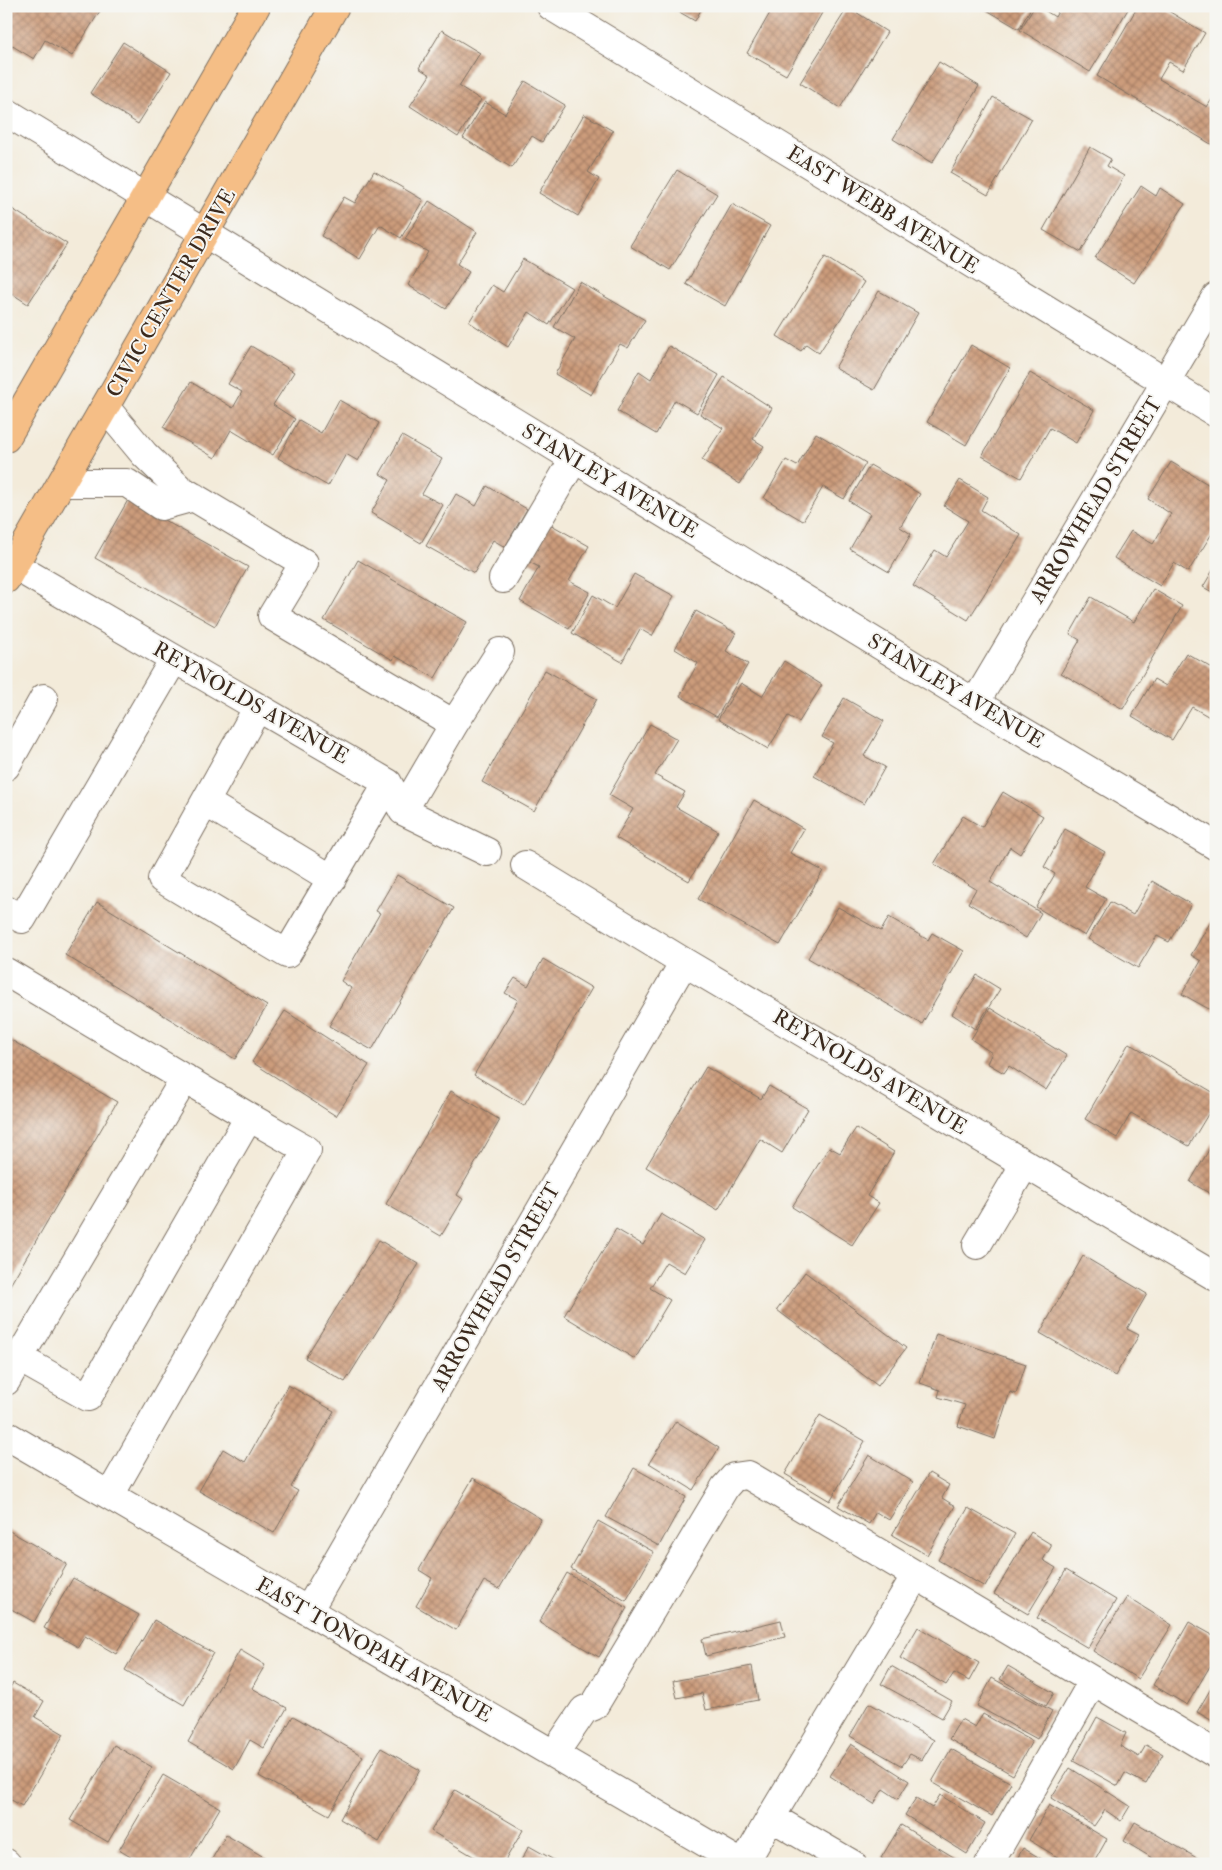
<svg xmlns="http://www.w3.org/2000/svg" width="1222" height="1870" font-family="'IM FELL Double Pica',serif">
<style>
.building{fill:url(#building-cross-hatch)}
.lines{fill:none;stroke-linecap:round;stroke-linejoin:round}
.minor-casing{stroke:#7b6e60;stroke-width:30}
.major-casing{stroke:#7b6e60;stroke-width:30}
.minor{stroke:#fff;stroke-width:28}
.major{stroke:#f5be86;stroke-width:28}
.labels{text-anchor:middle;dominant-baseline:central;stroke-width:4;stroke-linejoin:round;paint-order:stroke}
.street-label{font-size:21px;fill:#3b2a1e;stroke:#f6f6f2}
</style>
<defs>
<pattern id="building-cross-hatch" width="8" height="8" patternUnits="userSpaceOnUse" patternTransform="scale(1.25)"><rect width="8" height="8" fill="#cc9c7c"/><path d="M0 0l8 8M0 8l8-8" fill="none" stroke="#a77f65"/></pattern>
</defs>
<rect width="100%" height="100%" fill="#f6f6f2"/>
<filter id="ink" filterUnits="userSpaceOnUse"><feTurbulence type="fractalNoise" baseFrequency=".02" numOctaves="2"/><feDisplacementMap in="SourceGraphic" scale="10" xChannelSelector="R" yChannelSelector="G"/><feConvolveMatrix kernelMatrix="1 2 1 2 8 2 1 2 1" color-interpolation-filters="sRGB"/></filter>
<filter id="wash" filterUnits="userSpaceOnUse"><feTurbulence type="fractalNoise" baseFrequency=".0096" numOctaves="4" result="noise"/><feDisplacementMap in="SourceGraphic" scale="20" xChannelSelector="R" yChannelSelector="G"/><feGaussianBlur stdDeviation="1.12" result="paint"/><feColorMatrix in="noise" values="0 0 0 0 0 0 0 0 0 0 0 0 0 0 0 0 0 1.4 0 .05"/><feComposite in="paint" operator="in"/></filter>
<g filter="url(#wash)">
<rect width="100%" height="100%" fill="#f3ebda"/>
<g id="blocks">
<path class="building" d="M15,6H103L72,56L45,40L34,59L6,42V20Z
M669,6H703L695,21Z
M774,6H826L786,75L747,53Z
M980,6H1032L1019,29Z
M1035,6H1038L1055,17L1061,6H1130L1090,72L1020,30Z
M1138,6H1160L1205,33L1183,70L1169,62L1159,79L1207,107L1216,93V147L1097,76Z
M848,7L887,32L840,108L800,83Z
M442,30L480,53L459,86L481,100L458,137L410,106L430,75L419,68Z
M123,42L171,72L138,124L90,93Z
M939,62L979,86L932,163L893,139Z
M525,81L565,105L542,142L532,136L512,168L463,138L485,102L505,114Z
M993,97L1032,119L988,195L950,173Z
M584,114L613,131L588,172L599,179L578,216L539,193Z
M1090,147L1111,159L1107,166L1124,176L1081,252L1043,230Z
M677,170L717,194L670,270L630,246Z
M374,171L423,200L401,238L380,225L360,259L321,236L344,197L355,203Z
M1141,186L1156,196L1160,188L1185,204L1134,283L1095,258Z
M429,201L477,232L457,264L469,272L446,309L408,285L428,252L405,239Z
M732,204L770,226L725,306L686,284Z
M6,205L67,244L28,304L6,290Z
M825,257L864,282L819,353L806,344L801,351L777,336Z
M523,259L572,288L549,325L529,312L508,347L469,322L492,285L503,292Z
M580,282L645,320L628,348L620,344L591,395L555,374L575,339L554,327Z
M879,291L918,313L874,390L835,368Z
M971,345L1010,368L966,445L927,422Z
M251,346L294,372L273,405L295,419L273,455L231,430L215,458L163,427L191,382L233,408L242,392L228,384Z
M669,346L719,375L697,413L675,400L656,434L617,411L639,371L651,379Z
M1030,373L1094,410L1076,443L1050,428L1021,478L982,456Z
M724,377L772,408L753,439L764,446L740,484L702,460L723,428L700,414Z
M339,400L379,423L358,461L346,454L328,486L278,458L299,420L321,433Z
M816,433L866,463L844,499L823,487L803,521L764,498L786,460L797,466Z
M402,436L442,459L422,494L443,505L421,543L371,513L390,480L380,474Z
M1171,462L1216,489V527L1188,572L1174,563L1160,586L1114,558L1131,531L1153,544L1171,514L1148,499Z
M870,465L920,494L900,527L911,534L889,572L850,549L870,514L849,501Z
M960,480L988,497L981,510L1021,535L968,620L913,586L935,550L946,557L968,521L944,506Z
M487,486L527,509L505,547L493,540L474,573L426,546L456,494L476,506Z
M128,500L248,567L215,626L95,558Z
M548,523L589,546L569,581L590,592L569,629L520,601L539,567L527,561Z
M358,560L467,622L435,678L395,656L393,660L324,620Z
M1216,565V594L1203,587Z
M634,574L674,596L652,636L640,629L622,662L572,633L593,595L615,608Z
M1153,589L1182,606L1123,709L1061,673L1080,640L1070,634L1091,597L1134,622Z
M696,611L736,633L726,651L748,664L717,717L680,696L698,663L675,649Z
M1186,653L1216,670V715L1213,719L1192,707L1172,740L1132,716L1154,679L1166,686Z
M784,661L822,685L799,722L788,716L768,749L718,719L741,683L762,696Z
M545,670L597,699L534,811L482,782Z
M844,698L884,721L864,756L885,767L864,804L814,776L833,743L822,737Z
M650,724L677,739L655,775L685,792L676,807L718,831L689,881L616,838L633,809L609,795Z
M1003,792L1043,816L1020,854L1010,847L990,882L1041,913L1026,938L968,903L976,889L934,864L963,816L982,827Z
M754,800L804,829L790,853L823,871L780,945L698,899Z
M1065,829L1105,852L1085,887L1106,899L1085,936L1036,907L1055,874L1044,867Z
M397,875L454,908L372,1050L329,1026L351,988L341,981L380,913L376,911Z
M1152,881L1191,904L1169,942L1157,936L1138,968L1088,939L1110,902L1133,915Z
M97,902L267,1006L235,1059L65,955Z
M838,907L881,931L889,917L928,940L932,933L964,951L922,1024L808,958Z
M1213,918L1216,919V1013L1182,994L1201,961L1191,955Z
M543,959L592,988L524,1105L474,1075L518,1000L505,993L515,978L528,986Z
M977,975L1000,989L975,1029L952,1014Z
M990,1008L1067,1056L1046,1090L1009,1066L1004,1073L987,1063L992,1053L971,1039Z
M285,1011L369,1065L336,1116L252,1062Z
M6,1037L117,1102L6,1292Z
M1129,1043L1216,1094V1101L1189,1146L1131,1113L1117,1138L1085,1119Z
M706,1067L761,1099L769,1086L808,1109L782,1153L760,1139L718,1210L646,1167Z
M451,1091L500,1120L457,1195L463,1199L441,1236L386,1204Z
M856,1128L894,1152L867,1196L879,1203L852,1245L792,1207L829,1147L840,1153Z
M1216,1138V1197L1190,1182Z
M661,1214L705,1240L685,1273L666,1262L650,1288L670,1300L635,1359L564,1316L616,1229L643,1245Z
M379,1240L419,1264L345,1382L305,1358Z
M1083,1256L1147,1294L1127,1329L1139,1335L1115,1376L1040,1333Z
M805,1272L906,1348L878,1386L777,1310Z
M936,1334L1026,1364L1016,1394L1010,1392L995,1439L958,1426L965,1405L938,1397L940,1390L920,1383Z
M288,1385L334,1411L291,1487L298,1491L274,1533L199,1491L223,1449L245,1462Z
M820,1415L865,1441L830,1501L785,1474Z
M676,1421L719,1448L693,1490L649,1463Z
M869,1455L913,1482L889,1520L876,1512L869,1524L838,1506Z
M634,1468L686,1497L659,1546L606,1517Z
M929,1473L949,1485L942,1498L955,1506L927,1555L892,1535Z
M473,1478L541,1519L499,1589L484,1581L456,1630L416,1606L432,1578L419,1570Z
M968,1508L1015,1534L985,1587L938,1560Z
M598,1521L654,1552L626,1601L571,1569Z
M6,1529L67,1564L34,1622L6,1606Z
M1031,1532L1052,1545L1043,1560L1056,1568L1028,1614L994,1594Z
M1066,1570L1116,1600L1088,1648L1037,1618Z
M567,1573L627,1608L599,1657L539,1622Z
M73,1578L139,1615L116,1654L85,1636L78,1647L44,1628Z
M1127,1597L1172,1625L1138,1679L1093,1651Z
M154,1620L213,1653L184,1705L125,1670Z
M781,1620L785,1637L706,1656L702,1639Z
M1189,1622L1216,1637V1656L1187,1705L1153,1685Z
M918,1627L979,1663L969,1681L954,1673L946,1685L900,1658Z
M240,1650L265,1665L252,1688L287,1708L264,1748L250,1740L234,1769L188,1742Z
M752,1666L758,1700L706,1710L702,1693L677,1698L673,1681Z
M891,1666L952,1701L942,1718L881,1684Z
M1008,1666L1054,1693L1046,1706L1000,1679Z
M992,1678L1052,1711L1037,1739L977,1706Z
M1216,1680V1723L1197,1712Z
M13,1683L44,1701L35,1717L64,1734L22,1806L6,1797V1776L10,1770L6,1768V1694Z
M869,1703L934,1740L922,1760L910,1754L902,1766L850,1736Z
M983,1714L1032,1741L1013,1775L949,1739L961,1719L975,1727Z
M293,1716L363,1756L329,1815L259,1776Z
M1097,1717L1126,1733L1120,1746L1139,1757L1146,1745L1163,1754L1146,1784L1125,1773L1118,1786L1073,1761Z
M851,1744L909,1781L898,1799L883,1789L874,1804L830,1776Z
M114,1745L152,1767L108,1842L70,1820Z
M381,1748L420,1770L379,1842L340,1819Z
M951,1749L1011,1783L992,1816L932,1782Z
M1070,1768L1130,1806L1121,1821L1105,1810L1094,1826L1051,1798Z
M163,1775L220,1808L187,1864H142L119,1850Z
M455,1790L523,1830L503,1864H486L431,1831Z
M940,1795L985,1823L967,1854L905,1815L916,1798L932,1808Z
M1049,1805L1107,1839L1093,1864H1069L1029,1840Z
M1135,1822L1202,1861L1200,1864H1162L1124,1841Z
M901,1825L965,1864H891L881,1858Z
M226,1835L276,1864H209Z
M529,1846L561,1864H519Z
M1023,1848L1050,1864H1014Z"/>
</g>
</g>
<g filter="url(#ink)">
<use href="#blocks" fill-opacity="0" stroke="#7b6e60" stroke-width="1"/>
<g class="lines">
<defs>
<path id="minor" d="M551,6L1216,413
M6,112L975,703L1216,846
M105,407L144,454L180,489L304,563L272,616L454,724
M62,483H127L161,506L194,497
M6,561L388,783L403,811L487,852
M503,579L574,459
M975,703L1216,297
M258,707L162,879L287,954L388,783
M6,766L44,698
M205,802L332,879
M403,811L454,724L500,652
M525,865L684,962L1216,1277
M6,910L22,919L174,659
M6,972L249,1117L307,1150L110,1495
M185,1078L19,1358L88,1397L249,1117
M977,1245L1025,1164
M6,1381L19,1358
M6,1435L742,1864
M308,1611L684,962
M554,1754L584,1710L594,1706L725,1487L734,1477L748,1475L1216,1754
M6,1863L7,1864
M744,1864L771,1817
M852,1864L771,1817L916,1575
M989,1864L1093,1681"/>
<path id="major" d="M6,438L256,6
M6,579L335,6"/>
</defs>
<use href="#minor" class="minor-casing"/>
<use href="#major" class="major-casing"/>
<use href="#minor" class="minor"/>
<use href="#major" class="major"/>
</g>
</g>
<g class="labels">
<g class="street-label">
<text transform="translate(883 210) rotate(32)">EAST WEBB AVENUE</text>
<text transform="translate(171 293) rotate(-60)">CIVIC CENTER DRIVE</text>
<text transform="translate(610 481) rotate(31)">STANLEY AVENUE</text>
<text transform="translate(1096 500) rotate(-59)">ARROWHEAD STREET</text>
<text transform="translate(956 691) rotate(31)">STANLEY AVENUE</text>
<text transform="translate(251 703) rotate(30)">REYNOLDS AVENUE</text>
<text transform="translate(870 1072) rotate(31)">REYNOLDS AVENUE</text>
<text transform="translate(496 1287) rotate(-60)">ARROWHEAD STREET</text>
<text transform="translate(374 1650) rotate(30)">EAST TONOPAH AVENUE</text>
</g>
</g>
<rect width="1222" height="1870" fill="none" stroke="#f6f6f2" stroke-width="25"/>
</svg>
